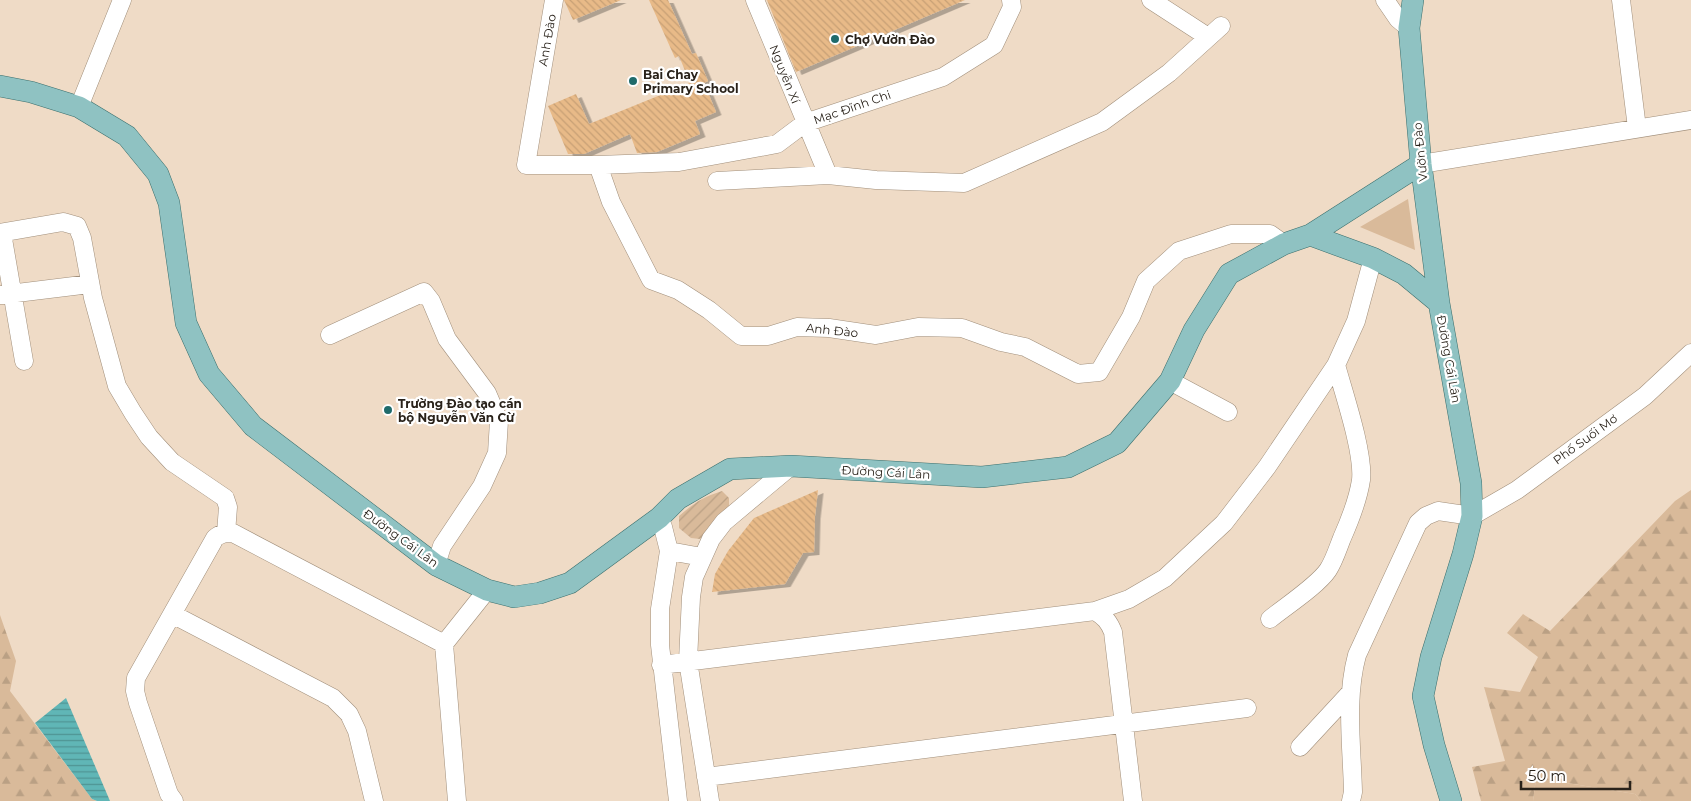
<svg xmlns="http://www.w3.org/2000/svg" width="1691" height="801" font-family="Montserrat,sans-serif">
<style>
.grass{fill:#d9ba9a}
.forest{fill:url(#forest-firs)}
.garden{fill:url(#garden-furrows)}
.water{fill:url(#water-rules)}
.building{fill:url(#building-back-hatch);filter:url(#shadow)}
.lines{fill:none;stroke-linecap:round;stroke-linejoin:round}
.minor-casing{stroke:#a18f7b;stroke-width:19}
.major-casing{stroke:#3b6f6d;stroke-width:22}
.minor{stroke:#fff;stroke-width:18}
.major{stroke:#8fc2c2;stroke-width:21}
.poi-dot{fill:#1f6b6b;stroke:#fff;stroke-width:2}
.labels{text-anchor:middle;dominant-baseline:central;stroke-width:4.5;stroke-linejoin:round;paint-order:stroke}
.poi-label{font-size:12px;font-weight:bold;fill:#29221a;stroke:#fff;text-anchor:start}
.street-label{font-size:12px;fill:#29221a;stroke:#fff}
</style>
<defs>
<pattern id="forest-firs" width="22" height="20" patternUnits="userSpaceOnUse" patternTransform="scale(1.25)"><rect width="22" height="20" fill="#d9ba9a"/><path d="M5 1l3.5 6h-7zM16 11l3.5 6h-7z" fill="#baa084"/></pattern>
<pattern id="garden-furrows" width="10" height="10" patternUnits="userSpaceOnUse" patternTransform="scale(1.25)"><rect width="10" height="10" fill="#d9ba9a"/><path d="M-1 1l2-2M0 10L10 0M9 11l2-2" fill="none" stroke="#baa084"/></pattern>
<pattern id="water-rules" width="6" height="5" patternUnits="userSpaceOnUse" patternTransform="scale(1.25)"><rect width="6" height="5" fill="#60b6b6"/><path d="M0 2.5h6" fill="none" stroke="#4f9493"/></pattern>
<pattern id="building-back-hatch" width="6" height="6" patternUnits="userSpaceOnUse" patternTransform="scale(1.25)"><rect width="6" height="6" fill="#e8ba88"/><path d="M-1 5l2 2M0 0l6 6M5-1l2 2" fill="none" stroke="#c7a075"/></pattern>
<filter id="shadow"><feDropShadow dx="5.5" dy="3" stdDeviation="0" flood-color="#0004"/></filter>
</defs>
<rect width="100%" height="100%" fill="#efdbc6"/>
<path class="grass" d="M1408,199L1415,250L1360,227Z
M1536,778L1635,794L1641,801H1533Z"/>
<path class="forest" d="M1691,490V801H1641L1635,794L1536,778L1533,801H1481L1472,767L1505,761L1484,687L1520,692L1538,657L1507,633L1523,614L1550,631L1675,501Z
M0,615L16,661L10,691L92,799L97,801H0Z"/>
<path class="garden" d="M722,491L729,498V506L727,512L700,539L691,538L679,528V516C694,503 703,497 722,491Z"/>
<path class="water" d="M66,698L110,801H97L92,799L35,723Z"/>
<path class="building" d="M564,0H621L573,20Z
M649,0H668L692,54L696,53L708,81L704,83L716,112L695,121L700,134L657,152L637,153L630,134L584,154H568L548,106L576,94L589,124L690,83L679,56L675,58Z
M767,0H965L796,72Z
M818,490L815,516L814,552L803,553L785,584L712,592L715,574L728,551L754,518Z"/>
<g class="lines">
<defs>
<path id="minor" d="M554,0L526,165H598L611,202L651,280L678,290L709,310L741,336H768L797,327L829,328L876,335L918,327L962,328L1001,342L1025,347L1078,374L1099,372L1131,317L1146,281L1179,251L1231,234H1270L1284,244
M755,0L828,175
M1151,0L1208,37
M1385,0L1398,19L1409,28
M1621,0L1637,128
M79,107L122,0
M1421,164L1691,120
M598,165L679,162L777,144L805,123L943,77L994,45L1012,7L1011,0
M717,181L828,175L876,180L964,183L1102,122L1169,73L1221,26
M0,233L63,222L77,226L82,238L93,298L117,386L133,413L149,437L172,462L225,498L228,507L226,533
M2,233L24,361
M0,295L90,284
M330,335L424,292L431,301L447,339L487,393L499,421L497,453L482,486L442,546L436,565
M1170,381L1228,412
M659,518L663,527L669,551L660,609V645L678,801
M669,551L702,557
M1095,611L1129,599L1165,578L1224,523L1267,467L1336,365L1356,321L1373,258
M172,614L333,698L349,714L357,731L374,801
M1270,619C1286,606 1317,586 1328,570C1334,561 1338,548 1342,538C1350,520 1358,500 1361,480C1364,453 1344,394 1336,365
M661,665L1095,611C1105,617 1109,622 1113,632L1133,801
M1300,747L1350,693
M706,777L1247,708
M174,801L169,794L138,703L135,691L136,678L215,538C221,533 226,533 233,533L444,644
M457,801L444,644L487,590
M710,801L688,661L691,597L694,577L711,539L724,522L791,466
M1351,801L1353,792C1352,747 1345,699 1357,655L1418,523L1426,516L1438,511L1472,516L1517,490L1645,396L1691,353"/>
<path id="major" d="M1413,0L1409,28L1421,164L1439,303L1471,483L1472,516L1463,554L1431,657L1423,696L1434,745L1451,801
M0,86L31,92L79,107L127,136L158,174L169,203L186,323L209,374L253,426L436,565L487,590L514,597L540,593L570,583L659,518L678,499L730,469L791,466L982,477L1068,467L1117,443L1170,381L1194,330L1229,274L1284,244L1310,235L1421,164
M1310,235L1373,258L1404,274L1439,303"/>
</defs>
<use href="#minor" class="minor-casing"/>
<use href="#major" class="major-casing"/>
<use href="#minor" class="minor"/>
<use href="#major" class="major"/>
</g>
<g class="poi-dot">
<circle cx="835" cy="39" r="5"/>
<circle cx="633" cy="81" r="5"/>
<circle cx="388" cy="410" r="5"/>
</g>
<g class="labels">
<g class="poi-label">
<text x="845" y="39">Chợ Vườn Đào</text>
<text x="643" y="74">Bai Chay<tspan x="643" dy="14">Primary School</tspan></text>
<text x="398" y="403">Trường Đào tạo cán<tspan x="398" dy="14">bộ Nguyễn Văn Cừ</tspan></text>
</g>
<g class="street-label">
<text transform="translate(547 40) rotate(-80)">Anh Đào</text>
<text transform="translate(785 74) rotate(68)">Nguyễn Xí</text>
<text transform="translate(852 107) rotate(-19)">Mạc Đĩnh Chi</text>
<text transform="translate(1420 152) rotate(-96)">Vườn Đào</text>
<text transform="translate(832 330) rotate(6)">Anh Đào</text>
<text transform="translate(1449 359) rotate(80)">Đường Cái Lân</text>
<text transform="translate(1585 439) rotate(-36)">Phố Suối Mơ</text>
<text transform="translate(886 472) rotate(3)">Đường Cái Lân</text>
<text transform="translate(401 538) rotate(36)">Đường Cái Lân</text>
</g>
</g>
<path d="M1521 781v8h109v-8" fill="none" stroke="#29221a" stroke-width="2.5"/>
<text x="1528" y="781" font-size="15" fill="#29221a" stroke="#ffffff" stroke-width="4" paint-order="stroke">50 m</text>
</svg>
